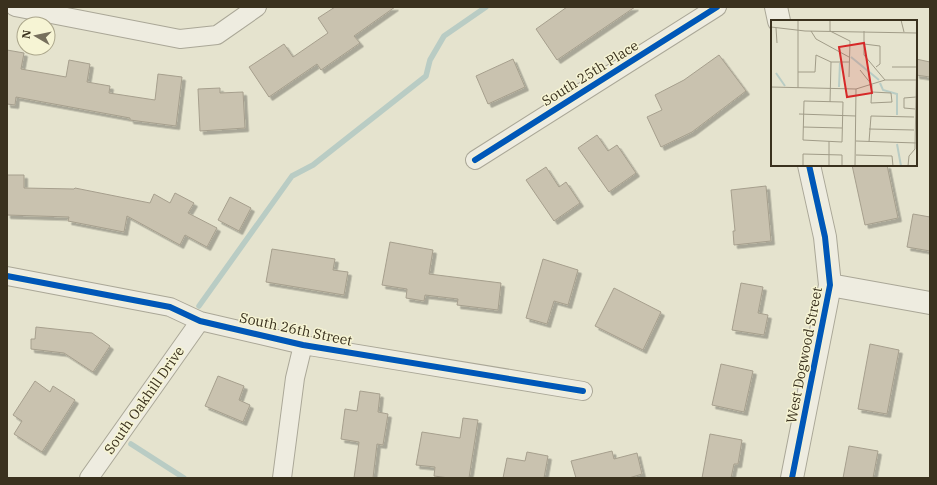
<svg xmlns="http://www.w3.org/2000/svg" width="937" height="485" font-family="'IBM Plex Serif',serif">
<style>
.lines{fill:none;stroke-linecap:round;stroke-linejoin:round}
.stream{stroke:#b9ccc4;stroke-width:5.5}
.building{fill:#c9c2af;stroke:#a69f8d;filter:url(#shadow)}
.minor-casing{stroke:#aaa797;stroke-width:20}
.tertiary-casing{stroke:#aaa797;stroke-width:24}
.minor{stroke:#eeece0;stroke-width:18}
.tertiary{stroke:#eeece0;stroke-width:22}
.cycleway-casing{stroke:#f6f4d4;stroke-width:8}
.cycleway{stroke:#0057b8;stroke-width:6}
.labels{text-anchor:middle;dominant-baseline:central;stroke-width:3;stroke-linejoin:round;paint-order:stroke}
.street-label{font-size:14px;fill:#3a311e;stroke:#f6f4d4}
.inset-river{fill:none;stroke:#b9ccc4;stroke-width:2}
.inset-road{fill:none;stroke:#a19c88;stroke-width:1}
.view{fill:#d62828;fill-opacity:0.15;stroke:#d62828;stroke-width:2}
.inset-edge{fill:none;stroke:#3a311e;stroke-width:2}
</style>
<defs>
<filter id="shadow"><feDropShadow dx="3.5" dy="3.5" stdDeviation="0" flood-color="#0004"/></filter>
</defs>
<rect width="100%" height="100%" fill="#e5e3ce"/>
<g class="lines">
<path class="stream" d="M199,306L292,176L313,165L426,76L430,60L444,36L486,7
M131,444L184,478"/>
</g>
<path class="building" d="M335,7H395L354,36L360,43L321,70L317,64L269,97L249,67L284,44L293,57L328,33L318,18Z
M567,7H635L557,60L536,29Z
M7,50L24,53L21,69L66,77L69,60L90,64L87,82L110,86L109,93L155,100L158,74L182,77L176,126L130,120V118L16,97L15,105L7,104Z
M719,55L746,91L692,132L661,147L647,117L662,110L655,95L684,80Z
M513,59L525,87L488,104L476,76Z
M916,59L930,62V77L916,75Z
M220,88V93L243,92L245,128L200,131L198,89Z
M597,135L608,151L617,145L636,173L609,192L578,148Z
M852,165H887L898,218L865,225Z
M546,167L559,187L566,182L580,203L554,221L526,180Z
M7,175H24V188L74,189L75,188L150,203L154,194L170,203L175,193L194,203L188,213L217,228L207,247L185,235L180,245L127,216L124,232L68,221L69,217L7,215Z
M766,186L771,241L734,245L733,231H735L731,190Z
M230,197L251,208L239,231L218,220Z
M913,214L930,217V251L907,247Z
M390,242L433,250L429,274L501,283L498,310L457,305L458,299L425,295L424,301L406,298L407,289L382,285Z
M272,249L335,259L333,270L348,272L344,295L266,282Z
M543,259L578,270L568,305L554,301L547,324L526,318Z
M741,283L763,287L758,313L768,315L764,335L732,330Z
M614,288L661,312L643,350L595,326Z
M36,327L92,333L110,346L93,372L64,353L31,349V339H35Z
M870,344L899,350L887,414L858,409Z
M721,364L753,371L744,412L712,405Z
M218,376L244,386L239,400L250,405L243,422L205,406Z
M35,381L50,392L53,386L75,400L42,452L14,434L22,421L13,415Z
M360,391L380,394L378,412L388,414L383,445L377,444L373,478H354L359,442L341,439L345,409L357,411Z
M463,418L478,420L469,478H449L434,476L435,467L416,465L422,432L460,438Z
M710,434L742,440L738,464H734L731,478H702Z
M849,446L878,451L873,478H843Z
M612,451L614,459L637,453L642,474L629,478H576L571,461Z
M527,452L548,456L544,478H503L507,458L525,461Z"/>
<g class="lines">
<defs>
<path id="minor" d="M15,7L180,39L217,35L257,7
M475,160L717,7
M7,276L170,307L200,321L303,345L583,391
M89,478L200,321
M282,478L295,378L303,345"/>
<path id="tertiary" d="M776,7L779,21
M830,285L930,303
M792,478L830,285L825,237L809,165"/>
</defs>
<use href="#minor" class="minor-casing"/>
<use href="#tertiary" class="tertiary-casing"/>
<use href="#minor" class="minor"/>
<use href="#tertiary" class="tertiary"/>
<defs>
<path id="cycleway" d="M475,160L717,7
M7,276L170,307L200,321L303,345L583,391
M792,478L830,285L825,237L809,165"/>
</defs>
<use href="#cycleway" class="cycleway-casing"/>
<use href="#cycleway" class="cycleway"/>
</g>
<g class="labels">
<g class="street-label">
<text transform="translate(590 73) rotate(-32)">South 25th Place</text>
<text transform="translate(296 329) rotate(12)">South 26th Street</text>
<text transform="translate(804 355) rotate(-79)">West Dogwood Street</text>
<text transform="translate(144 400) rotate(-55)">South Oakhill Drive</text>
</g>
</g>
<g transform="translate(771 20)">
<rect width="146" height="146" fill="#e5e3ce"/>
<path class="inset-river" d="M80,37L108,60M5,53L14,66M109,63L112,70L126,74V95M68,67L69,43M126,124L130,146"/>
<path class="inset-road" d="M59,0V11L79,21L78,57M130,0L133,12M0,7L34,11L146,13M5,8L6,23M40,11L45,19L78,37M93,11V35L114,60M93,24L109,26V44L105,47M121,47H145M89,50L101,65L100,83L121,82L120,73L101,72M27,52H44L45,35L60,42H78M0,67L85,69L114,60H145M27,68V0M33,81L72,82L71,122L32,120ZM59,82L60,42M144,89L133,88V78L145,77M28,94L85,96M32,107L71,108M98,109L143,110M85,121L146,123M98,122L100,96L143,97M85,135L121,136L122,146M32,146V134L71,135V146M58,146V121M84,146L85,69M137,146L138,136L144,129L146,24"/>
<path class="view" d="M93,23L101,73L76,77L68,27Z"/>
<rect width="146" height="146" class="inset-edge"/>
</g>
<rect width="937" height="485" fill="none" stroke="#3a311e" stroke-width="16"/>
<g transform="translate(36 36) rotate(279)"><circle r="19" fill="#f6f4d4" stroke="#aba68b"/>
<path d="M0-3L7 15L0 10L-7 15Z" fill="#766f5c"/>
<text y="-6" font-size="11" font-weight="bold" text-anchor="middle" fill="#3a311e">N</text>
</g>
</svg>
